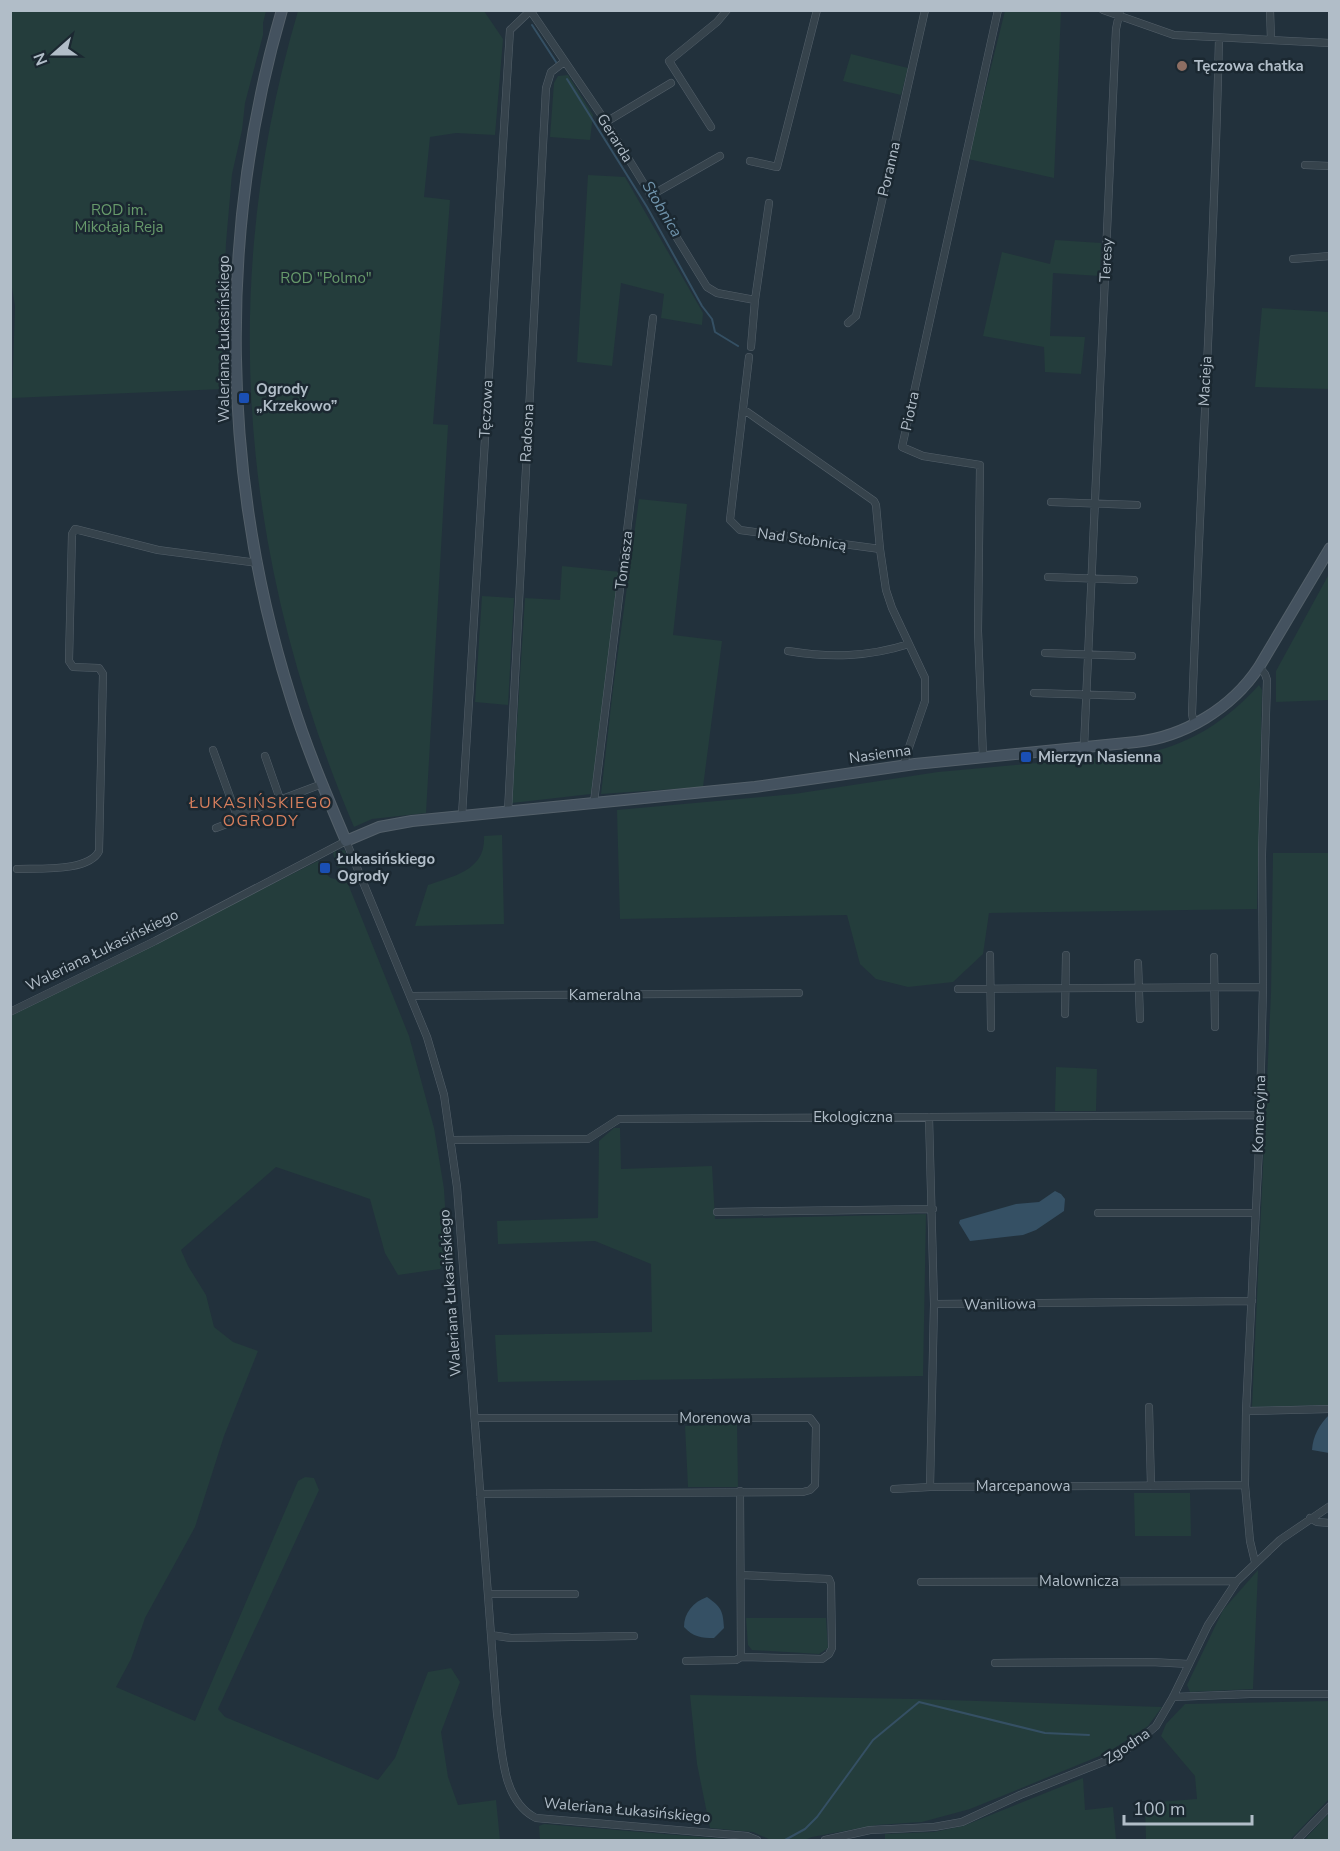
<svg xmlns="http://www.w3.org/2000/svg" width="1340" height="1851" font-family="'Nunito Sans',sans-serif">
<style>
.green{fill:#243d3c}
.water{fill:#355064}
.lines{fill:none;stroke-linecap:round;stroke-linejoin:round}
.stream{stroke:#355064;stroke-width:2}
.street-casing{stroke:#54606a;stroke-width:8}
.secondary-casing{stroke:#54606a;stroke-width:12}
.street{stroke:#36434c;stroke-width:7}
.secondary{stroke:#44525f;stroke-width:10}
.education-dot{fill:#8d6e63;stroke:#1b2831;stroke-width:2}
.transit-dot{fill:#1a4fb4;stroke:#1b2831;stroke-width:2}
.labels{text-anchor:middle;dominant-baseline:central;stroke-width:5;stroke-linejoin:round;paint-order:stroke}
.poi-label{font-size:15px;font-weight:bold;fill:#b1bdc8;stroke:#1b2831;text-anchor:start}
.street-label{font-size:15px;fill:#b1bdc8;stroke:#1b2831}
.park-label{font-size:15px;fill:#679a6b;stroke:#1b2831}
.water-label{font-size:16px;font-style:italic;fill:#7094ac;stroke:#1b2831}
.neighbourhood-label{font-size:16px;letter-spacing:1.5px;fill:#d77f5d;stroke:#1b2831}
</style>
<rect width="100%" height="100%" fill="#22313c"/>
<path class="green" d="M11,10L266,11L263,23V35L245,103L242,130L232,174L226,243L223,321V389L12,398L15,306L10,276Z
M298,11H484L503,39L495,135L456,133L430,137L424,197L450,200L433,424L448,425L426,813L372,819L354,827C241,561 216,290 298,11Z
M1005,11H1061L1054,178L968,159Z
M851,54L908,68L901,95L843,81Z
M568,75L593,115L590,140L550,137L554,83L558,76Z
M588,175L625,177L703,313L702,325L661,318L664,294L621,283L612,366L577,362Z
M1055,240L1101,243L1100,276L1053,273L1050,336L1085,337L1081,374L1045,372L1044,347L983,336L1002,252L1050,264Z
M1262,308L1329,312V389L1255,387Z
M639,499L687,504L673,635L722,641L703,787L601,794L613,689Z
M562,566L621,572L591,794L512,803L525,598L560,600Z
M1329,574V700L1276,702V671Z
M482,596L514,598L508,705L475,702Z
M1259,685L1262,690L1257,909L989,913L983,954L953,982L908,987L876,979L860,964L847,915L620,919L617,810L794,794L938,772L1147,753C1193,743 1227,720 1259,685Z
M502,835L504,924L415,926L428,885C454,876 486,870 484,836Z
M345,850L350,865L343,868L337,867L333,854L334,851Z
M1273,853H1329V1405L1252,1407L1271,993Z
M318,861C327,876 328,881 346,879L409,1036L434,1128L444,1189L448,1256L440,1269L398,1275L385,1253L370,1199L276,1167L181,1250L188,1266L206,1295L214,1327L233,1342L258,1351L224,1436L195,1527L145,1618L131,1659L116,1687L195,1721L298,1481L305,1477L314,1478L319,1490L218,1709L225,1717L378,1780L395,1758L428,1672L451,1668L460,1682L441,1732L448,1777L458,1805L496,1800L500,1840H11V1016Z
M1056,1067L1097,1069L1096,1111H1055Z
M614,1128H620L621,1169L712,1166L715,1219L926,1214L923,1376L498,1382L495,1335L652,1332L651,1264L595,1241L498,1244L497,1221L598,1218L599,1141Z
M737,1424L738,1487H688L685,1426Z
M1134,1493H1190L1191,1536H1135Z
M1258,1570L1253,1689L1190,1692L1187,1685L1223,1610Z
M746,1618H826L828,1648L819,1654L752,1650L748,1645Z
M690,1695L914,1699L1162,1707L1148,1726L1107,1753L970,1809L922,1822L877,1825L812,1837L804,1840H771L753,1832L710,1828L697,1764Z
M1329,1701V1799L1290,1840H885V1834L934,1832L963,1826L1083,1778L1085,1810L1113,1807L1116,1839L1146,1840L1145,1803L1197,1799L1195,1776L1161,1736L1166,1724L1185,1704Z
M1329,1813V1840H1305L1307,1837Z
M544,1824L725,1839L732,1840H540L539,1826Z"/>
<path class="water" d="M1055,1191L1061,1194L1065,1199L1064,1211L1036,1230L1023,1235L970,1241L959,1223L960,1220L1016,1204L1039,1202Z
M1329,1415V1453L1312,1450C1313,1436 1319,1425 1329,1415Z
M707,1597C721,1607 723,1610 724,1628L714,1638C702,1638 693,1637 684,1627C684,1613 693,1602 707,1597Z"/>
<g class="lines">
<path class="stream" d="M532,25L556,62
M567,79L647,207L702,306L712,319L715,332L738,346
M785,1840L805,1829L817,1817L873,1740L919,1702L1045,1733L1089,1735"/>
<defs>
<path id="street" d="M530,10L606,122L707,287L717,293L755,300
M1103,10L1174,35L1330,43
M1270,10L1271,40
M606,122L671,83
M711,127L669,61L717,22L727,10
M750,161L777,167L817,10
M1305,165L1330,166
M650,196L720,156
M1293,259L1330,256
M848,323L856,316L925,10
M751,347L755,300L769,203
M749,357L730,520L740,530L880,549L886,590L892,608L925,678V701L905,759V765
M743,409L874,501L876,505L880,549
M1051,502L1137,505
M1048,577L1134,580
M788,651C830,658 868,657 909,644
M1045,653L1132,656
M1034,693L1132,696
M1194,724L1192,714C1200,488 1214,263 1219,38
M1084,747L1116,29L1120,10
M213,750L237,816
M265,756L280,799
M983,756L978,631L980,465L923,456L902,447L998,10
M594,802L653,318
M508,811L546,88L551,72L564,62
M462,815L510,30L531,10
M216,828L232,822L237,816L322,784
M17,869C38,868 89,872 99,851L103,674L99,668L73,667L69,661L72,534L75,529L158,550L258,563
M990,955L991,1028
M1214,957L1215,1027
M1138,963L1140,1019
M958,989L1263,987
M411,996L799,993
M10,1012L155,941L346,841L427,1037L444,1095L457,1187L497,1714C502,1748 501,1801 536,1818L747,1836L757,1840
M1065,1014L1066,955
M929,1117L934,1304L930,1487
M452,1140L588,1139L619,1119L1260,1115
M717,1212L933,1209
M1098,1213H1255
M934,1304L1252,1301
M1149,1407L1151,1486
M1246,1411L1330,1409
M475,1418H810L816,1426L815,1485L810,1490L803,1492L480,1494
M894,1489L930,1487L1245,1485
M740,1491L741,1657
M1310,1518L1317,1522L1330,1523
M1255,1562L1250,1541L1245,1485L1246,1411L1259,1147L1263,987L1262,855L1267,680L1265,674L1259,667
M921,1582L1237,1581
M489,1594H575
M491,1635L511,1638L634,1636
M686,1661L736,1660L741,1657L822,1659L829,1654L832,1648L831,1584L829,1579L741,1575
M995,1663L1151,1662L1189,1664
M1173,1697L1250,1694H1330
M825,1840L870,1830L934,1827L962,1822L1020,1795L1113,1758L1135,1744L1156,1726L1173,1697L1208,1625L1237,1581L1280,1540L1330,1506
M1297,1840L1330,1806"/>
<path id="secondary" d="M282,10C217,233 221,477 291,698C306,747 326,794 346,841L379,827L412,821L755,787L915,764L1136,742C1184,737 1232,708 1259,667L1330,548"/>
</defs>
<use href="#street" class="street-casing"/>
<use href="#secondary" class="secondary-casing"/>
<use href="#street" class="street"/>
<use href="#secondary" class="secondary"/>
</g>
<circle class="education-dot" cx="1182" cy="66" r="6"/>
<g class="transit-dot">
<rect x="238" y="392" width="12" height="12" rx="3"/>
<rect x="1020" y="751" width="12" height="12" rx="3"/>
<rect x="319" y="862" width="12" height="12" rx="3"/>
</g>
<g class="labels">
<g class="poi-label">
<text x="1194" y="66">Tęczowa chatka</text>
<text x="256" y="389">Ogrody<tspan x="256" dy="17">„Krzekowo”</tspan></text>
<text x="1038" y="757">Mierzyn Nasienna</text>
<text x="337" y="859">Łukasińskiego<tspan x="337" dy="17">Ogrody</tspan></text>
</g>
<g class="street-label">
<text transform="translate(615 138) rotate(58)">Gerarda</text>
<text transform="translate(889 169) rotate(-77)">Poranna</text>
<text transform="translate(1106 260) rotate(-87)">Teresy</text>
<text transform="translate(224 339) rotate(-90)">Waleriana Łukasińskiego</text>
<text transform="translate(1205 381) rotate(-87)">Macieja</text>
<text transform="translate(486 409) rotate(-87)">Tęczowa</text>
<text transform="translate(910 411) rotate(-78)">Piotra</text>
<text transform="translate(527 433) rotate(-87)">Radosna</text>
<text transform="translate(802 539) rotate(8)">Nad Stobnicą</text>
<text transform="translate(624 560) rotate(-83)">Tomasza</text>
<text transform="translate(880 754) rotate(-8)">Nasienna</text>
<text transform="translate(102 950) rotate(-26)">Waleriana Łukasińskiego</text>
<text x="605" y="995">Kameralna</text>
<text transform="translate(1259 1114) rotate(-88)">Komercyjna</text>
<text x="853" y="1117">Ekologiczna</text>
<text transform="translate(450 1293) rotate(-94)">Waleriana Łukasińskiego</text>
<text transform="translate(1000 1304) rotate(-1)">Waniliowa</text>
<text x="715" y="1418">Morenowa</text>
<text x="1023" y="1486">Marcepanowa</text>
<text x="1079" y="1581">Malownicza</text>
<text transform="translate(1127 1746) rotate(-34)">Zgodna</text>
<text transform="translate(627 1810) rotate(5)">Waleriana Łukasińskiego</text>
</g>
<g class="park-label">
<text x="119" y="210">ROD im.<tspan x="119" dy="17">Mikołaja Reja</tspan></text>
<text x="326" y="278">ROD "Polmo"</text>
</g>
<g class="water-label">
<text transform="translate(662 209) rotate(59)">Stobnica</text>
</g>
<g class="neighbourhood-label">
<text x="261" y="803">ŁUKASIŃSKIEGO<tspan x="261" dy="18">OGRODY</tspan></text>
</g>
</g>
<rect width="1340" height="1851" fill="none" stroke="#b1bdc8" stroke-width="24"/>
<g transform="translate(54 54) rotate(249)" stroke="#1b2831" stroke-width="4.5" paint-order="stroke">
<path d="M0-4.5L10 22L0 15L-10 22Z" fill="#b1bdc8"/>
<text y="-9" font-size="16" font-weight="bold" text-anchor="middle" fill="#b1bdc8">N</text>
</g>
<path d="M1124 1815v9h128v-9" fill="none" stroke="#b1bdc8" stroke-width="3"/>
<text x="1133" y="1815" font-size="18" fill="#b1bdc8" stroke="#1b2831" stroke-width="4.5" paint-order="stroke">100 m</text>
</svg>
